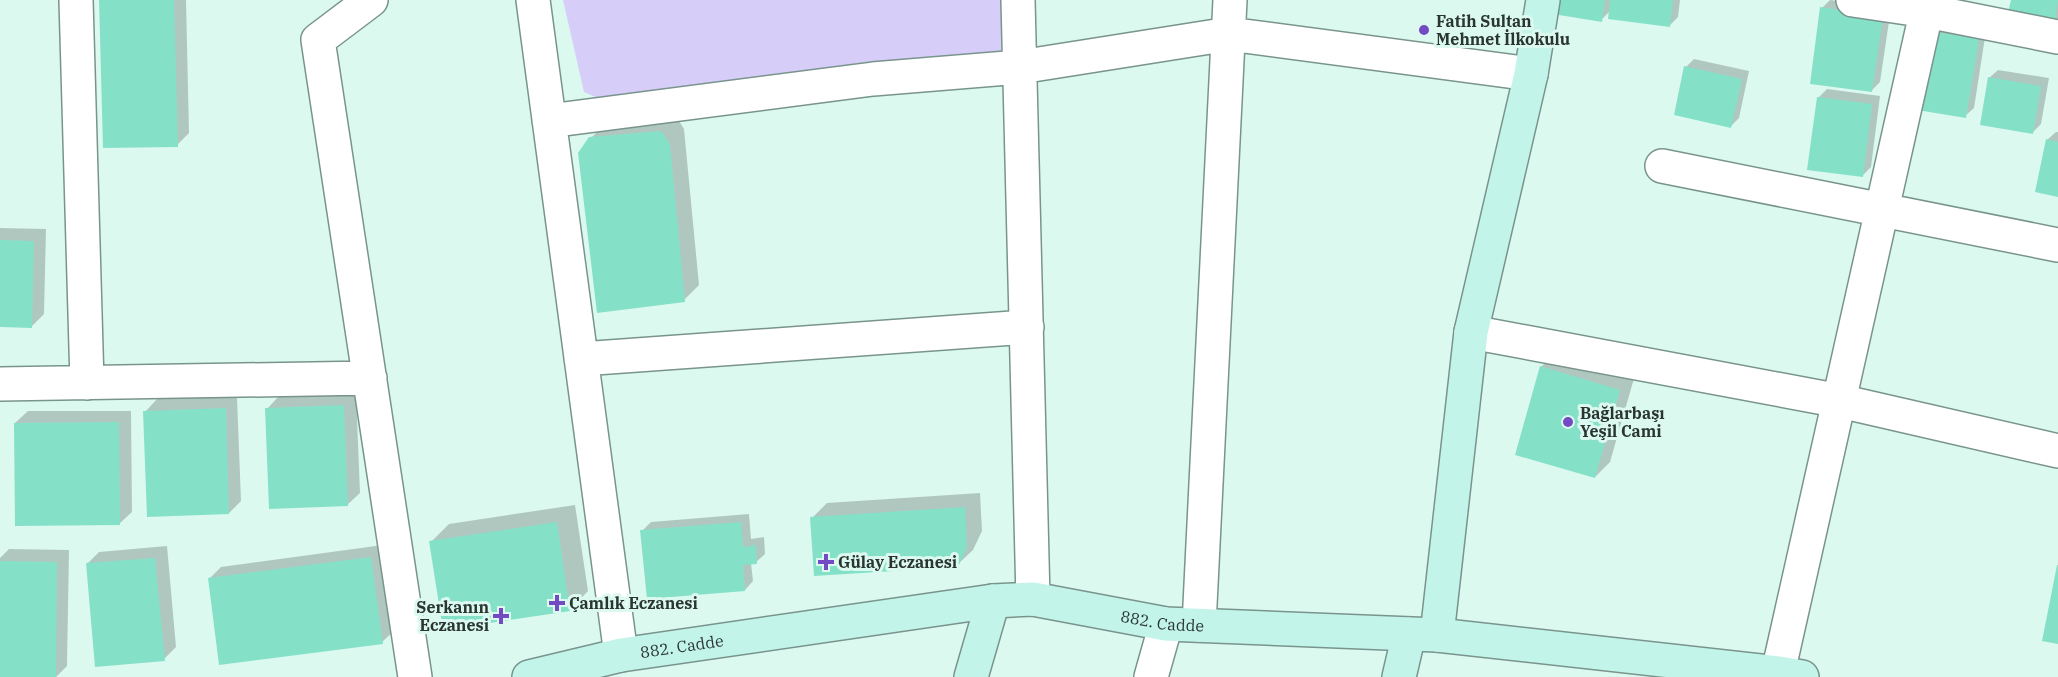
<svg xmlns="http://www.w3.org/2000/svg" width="2058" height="677" font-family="'IBM Plex Serif',serif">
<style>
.green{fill:#d7cdf9}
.shadow{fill:#0003}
.building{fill:#85e0c8}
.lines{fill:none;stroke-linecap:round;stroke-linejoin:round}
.street-casing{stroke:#79948c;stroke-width:36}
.secondary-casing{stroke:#79948c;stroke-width:36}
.street{stroke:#fff;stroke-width:33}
.secondary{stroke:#c2f4ea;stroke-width:33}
.poi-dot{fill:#744ac2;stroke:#dcf9f0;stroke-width:2}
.labels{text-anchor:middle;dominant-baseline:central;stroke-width:6;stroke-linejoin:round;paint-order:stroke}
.poi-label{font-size:16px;font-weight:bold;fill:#2a3532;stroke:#dcf9f0;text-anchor:start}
.street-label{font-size:16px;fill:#2a3532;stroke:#dcf9f0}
</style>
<rect width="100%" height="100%" fill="#dcf9f0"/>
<path class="green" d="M563,0H1006L1008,40L1001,57L600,99L584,92Z"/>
<path class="shadow" d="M101,0H186L189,133L177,145Z
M1556,0H1680L1678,17L1669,26L1610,11L1601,20Z
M1830,0L1891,8L1880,82L1871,91L1822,8Z
M2012,0H2058V22Z
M1934,22L1986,31L1974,108L1965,116Z
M1694,59L1749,71L1739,118L1730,127L1686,67Z
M1998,70L2049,78L2041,124L2032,133L1989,78Z
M1827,89L1880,96L1871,167L1862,176L1818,98Z
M676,116L684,129L699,285L684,300L591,138L606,123Z
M2056,132H2058V195L2047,140Z
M0,228L46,229L44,314L31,327L0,326Z
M1556,352L1635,375L1610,462L1595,477L1541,367Z
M356,393L360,493L347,505L267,409L279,396Z
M237,397L241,501L229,513L145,412L157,399Z
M28,411H131L132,512L119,524L15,423Z
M980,493L982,531L973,550L957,565L812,518L827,503Z
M575,505L588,591L570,610L431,542L449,524Z
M749,514L751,539L764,537L765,554L756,562L751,563L753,581L745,590L642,531L651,522Z
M383,545L395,630L382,642L209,579L221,567Z
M167,546L176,647L164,659L87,564L99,552Z
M9,549L69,550L67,666L56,677H0V558Z"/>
<path class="building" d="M99,0H174L178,147L103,148Z
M1555,0H1605L1602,22L1553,14Z
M1610,0H1673L1670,27L1608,19Z
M2011,0H2058L2054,28L2007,17Z
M1820,7L1883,16L1872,92L1810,84Z
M1924,30L1979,39L1966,118L1911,109Z
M1684,66L1742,79L1731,128L1674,115Z
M1988,77L2041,86L2033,134L1980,125Z
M1817,97L1872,104L1863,177L1807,170Z
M661,131L670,144L685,302L597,313L578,153L589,137Z
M2046,139L2058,142V197L2035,192Z
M0,240L34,241L32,328L0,327Z
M1540,366L1620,390L1595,478L1515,455Z
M344,405L348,506L269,509L265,408Z
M226,408L229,514L147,517L143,411Z
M119,422L120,525L15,526L14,423Z
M965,507L967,547L958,567L814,576L810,517Z
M557,522L570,611L443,630L429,541Z
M741,522L743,547L756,545L757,564L743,565L745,591L647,599L640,530Z
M371,557L383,644L219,665L208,578Z
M155,558L165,661L95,667L86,563Z
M0,561L57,562L56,677H0Z
M2057,565H2058V644L2042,641Z"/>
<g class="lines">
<defs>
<path id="street" d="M76,0L87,383
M371,0L318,40L415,677
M533,0L621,655
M1018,0L1033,599
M1853,0L1927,11L2058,37
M549,121L873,79L1020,67L1229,34L1531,74
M1662,166L2058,245
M1471,332L1840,401L2058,451
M581,359L1027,327
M0,384L370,378
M1199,625L1230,0
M1151,677L1166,624
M1777,677L1929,0"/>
<g id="secondary">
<path d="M1437,635L1471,332L1531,74L1543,0"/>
<path id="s1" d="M529,677L621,655L993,601L1033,599L1166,624L1437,635L1779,673L1802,677"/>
<path d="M971,677L993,601"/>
<path d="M1399,677L1409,634"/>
</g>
</defs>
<use href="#street" class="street-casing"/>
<use href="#secondary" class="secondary-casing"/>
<use href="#street" class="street"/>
<use href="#secondary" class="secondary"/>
</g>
<g class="poi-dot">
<circle cx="1424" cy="30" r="6"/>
<circle cx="1568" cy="422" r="6"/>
<path d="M823 553h6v6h6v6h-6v6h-6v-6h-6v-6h6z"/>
<path d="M554 594h6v6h6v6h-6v6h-6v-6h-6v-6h6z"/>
<path d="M498 607h6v6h6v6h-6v6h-6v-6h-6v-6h6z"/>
</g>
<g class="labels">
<g class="poi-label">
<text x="1436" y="21">Fatih Sultan<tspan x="1436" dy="18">Mehmet İlkokulu</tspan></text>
<text x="1580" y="413">Bağlarbaşı<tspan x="1580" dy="18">Yeşil Cami</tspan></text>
<text x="838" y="562">Gülay Eczanesi</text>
<text x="569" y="603">Çamlık Eczanesi</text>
<text x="489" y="607" text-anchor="end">Serkanın<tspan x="489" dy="18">Eczanesi</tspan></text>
</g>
<g class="street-label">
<text stroke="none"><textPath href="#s1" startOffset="642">882. Cadde</textPath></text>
<text stroke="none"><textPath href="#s1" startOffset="156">882. Cadde</textPath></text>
</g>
</g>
</svg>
